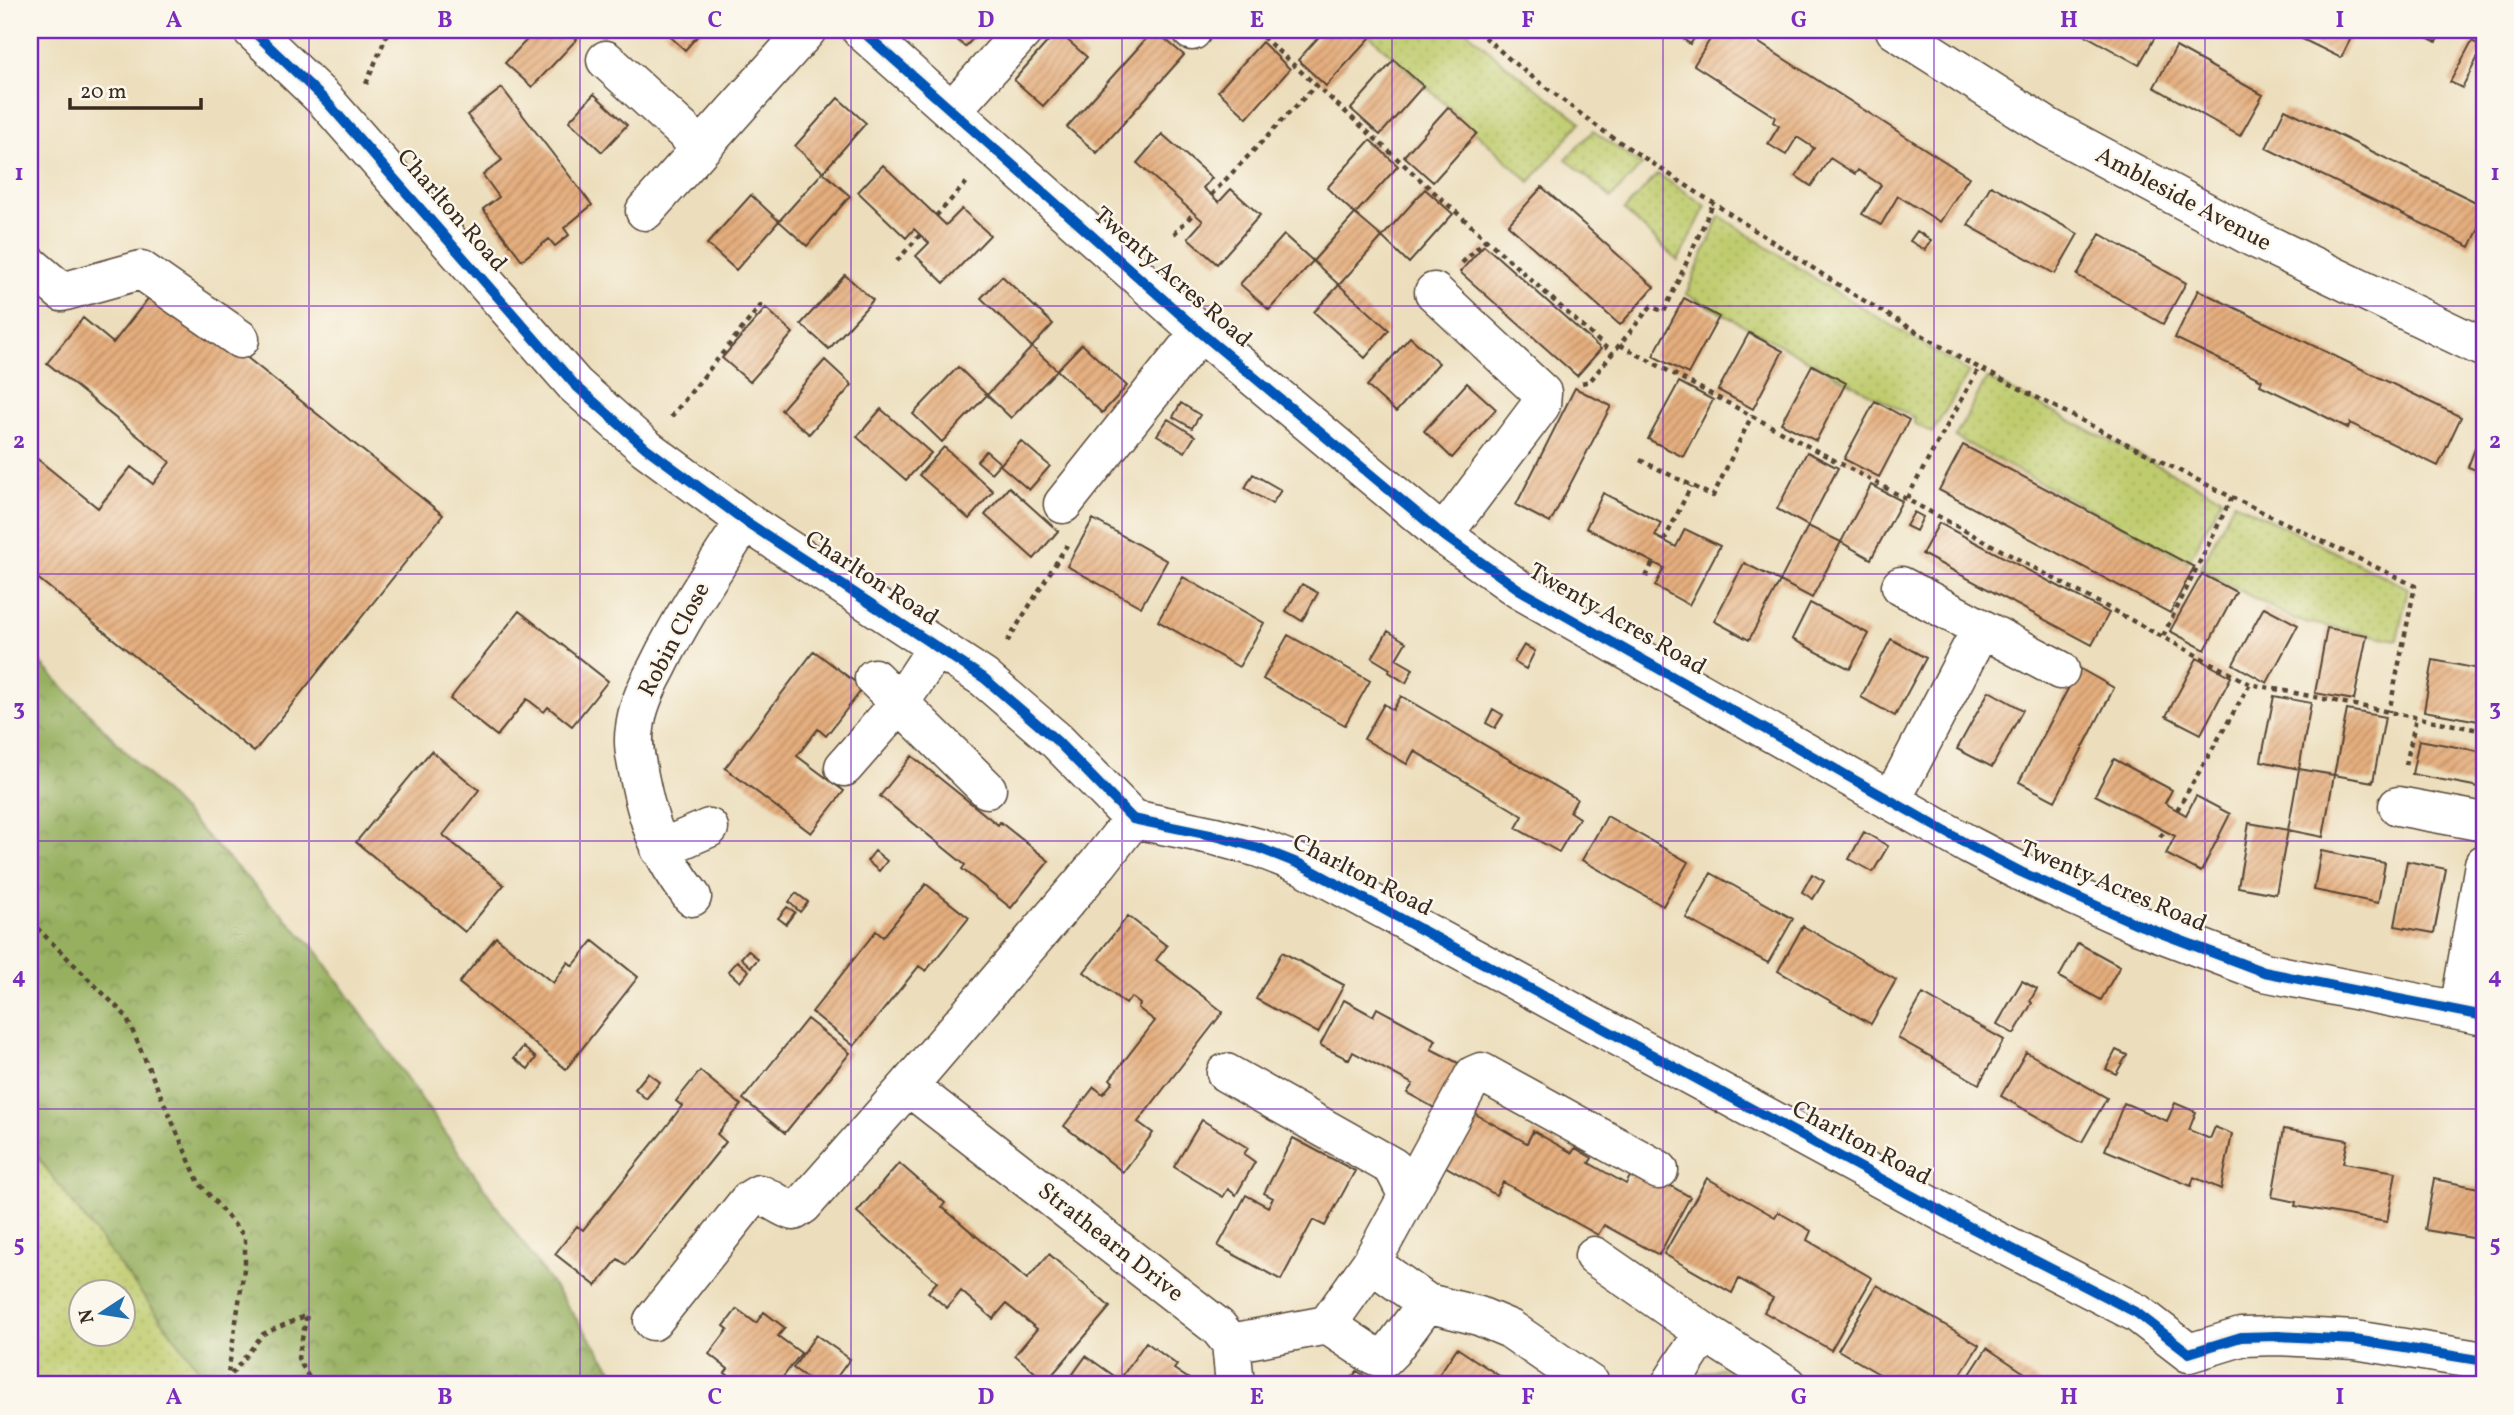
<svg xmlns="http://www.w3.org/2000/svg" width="2514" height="1415" font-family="Vollkorn,serif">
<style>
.grass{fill:url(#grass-dots);stroke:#7d7b46;stroke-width:2;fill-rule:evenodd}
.forest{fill:url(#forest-crowns);stroke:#696d40;stroke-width:2}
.building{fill:url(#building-hatch)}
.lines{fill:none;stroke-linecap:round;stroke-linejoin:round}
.minor-casing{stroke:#564536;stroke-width:41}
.path{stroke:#564536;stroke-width:4.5;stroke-dasharray:5 5;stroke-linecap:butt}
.minor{stroke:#fff;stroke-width:38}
.cycleway-casing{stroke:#fbf7ec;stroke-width:15}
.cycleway{stroke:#0057b8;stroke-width:10}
.grid{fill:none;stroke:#7b2cbf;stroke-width:2;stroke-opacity:0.55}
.labels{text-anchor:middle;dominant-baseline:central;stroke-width:5;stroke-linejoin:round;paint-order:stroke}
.street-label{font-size:24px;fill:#3b2a1e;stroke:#fbf7ec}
.neatline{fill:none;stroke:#7b2cbf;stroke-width:2.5}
.grid-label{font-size:23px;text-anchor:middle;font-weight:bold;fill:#7b2cbf}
</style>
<defs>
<pattern id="grass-dots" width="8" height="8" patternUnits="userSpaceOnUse" patternTransform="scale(1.75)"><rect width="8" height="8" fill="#bfcc6e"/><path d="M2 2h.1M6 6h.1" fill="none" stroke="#a5af5f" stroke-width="1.8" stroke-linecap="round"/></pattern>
<pattern id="forest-crowns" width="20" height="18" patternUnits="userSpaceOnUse" patternTransform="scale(1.75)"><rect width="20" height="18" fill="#97b061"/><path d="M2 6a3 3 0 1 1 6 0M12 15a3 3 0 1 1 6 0" fill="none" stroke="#7c8f4f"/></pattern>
<pattern id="building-hatch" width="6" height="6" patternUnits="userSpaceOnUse" patternTransform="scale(1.75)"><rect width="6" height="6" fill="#e5ae7e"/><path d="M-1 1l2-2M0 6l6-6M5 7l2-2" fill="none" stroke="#bb8e67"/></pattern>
</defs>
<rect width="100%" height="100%" fill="#fbf7ec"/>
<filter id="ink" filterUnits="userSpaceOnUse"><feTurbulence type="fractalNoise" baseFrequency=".0143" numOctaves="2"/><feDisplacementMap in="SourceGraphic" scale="14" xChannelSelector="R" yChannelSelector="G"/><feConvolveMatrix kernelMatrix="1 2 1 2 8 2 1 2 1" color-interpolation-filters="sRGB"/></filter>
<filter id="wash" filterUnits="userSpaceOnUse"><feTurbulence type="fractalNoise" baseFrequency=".00686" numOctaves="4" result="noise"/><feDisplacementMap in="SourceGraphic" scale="28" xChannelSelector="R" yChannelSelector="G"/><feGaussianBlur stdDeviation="1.57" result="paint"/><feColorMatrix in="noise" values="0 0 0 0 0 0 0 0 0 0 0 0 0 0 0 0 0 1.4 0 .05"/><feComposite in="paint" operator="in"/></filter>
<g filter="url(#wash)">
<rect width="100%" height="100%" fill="#ecdebc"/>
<path class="grass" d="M1364,30H1466L1502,62L1581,122L1530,182Z
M1593,131L1642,165L1611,198L1566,159Z
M1658,174L1706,206L1678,261L1624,210Z
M1720,216L1828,287L1969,372L1932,433L1914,423L1915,418L1686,294Z
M1987,378L2222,498L2188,562L1955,437Z
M2234,502L2408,588L2397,640L2295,620L2200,569Z
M30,1147L211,1385H30ZM80,1292H122V1334H80Z
M1720,1368L1729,1369L1760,1385H1689L1701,1374Z"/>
<path class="forest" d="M30,652L317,951L623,1385H211L30,1147Z"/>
<g id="blocks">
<path class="building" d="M536,30H567L577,39L532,87L505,63Z
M663,30H703L685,50Z
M946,30H981L965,47Z
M1154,30L1184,55L1097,153L1067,127Z
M1264,30H1279L1272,37Z
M1325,30H1361L1370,38L1326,86L1298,60Z
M1672,30H1701L1690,44Z
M1716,30H1739L1969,177L1940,222L1898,196L1881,225L1862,214L1881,185L1858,170L1855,174L1830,158L1811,186L1796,176L1814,148L1797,137L1786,155L1768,144L1779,126L1773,122L1775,117L1694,65Z
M2076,30H2159L2139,65Z
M2284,30H2355L2341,58Z
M2414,30H2443L2436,42Z
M1057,31L1087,57L1043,106L1014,80Z
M2472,41L2483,47L2462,88L2450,82Z
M1262,42L1290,69L1247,118L1218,91Z
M2176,47L2263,95L2240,136L2154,87Z
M1394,60L1423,86L1380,135L1351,109Z
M502,88L592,205L564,228L569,235L555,246L549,239L522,260L483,209L499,197L483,175L502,160L467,115Z
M594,94L627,125L602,152L569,121Z
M838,98L866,123L823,172L795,146Z
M1448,107L1477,133L1433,182L1404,156Z
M2285,109L2484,206V218L2470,247L2266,148Z
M1162,134L1212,178L1203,188L1219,202L1231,189L1260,215L1217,264L1188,238L1203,221L1137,163Z
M1370,140L1398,166L1355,214L1327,188Z
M883,165L946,225L962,209L990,235L944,283L916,256L929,243L914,229L906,238L858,192Z
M823,172L850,196L807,246L779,221Z
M1991,185L2078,234L2055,274L1968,225Z
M1542,187L1654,287L1620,325L1508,225Z
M1425,189L1453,214L1409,263L1382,237Z
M751,195L779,221L736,270L707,244Z
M1355,214L1382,237L1339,285L1389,330L1365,358L1314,312L1339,285L1313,261L1269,310L1240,284L1284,235L1313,261Z
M1917,231L1931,240L1925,250L1910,241Z
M2100,234L2186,283L2163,324L2077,275Z
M1484,245L1601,349L1577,376L1460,272Z
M845,275L873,300L829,349L801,324Z
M1002,276L1053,324L1032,347L981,298Z
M158,286L443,515L254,752L30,572V453L98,508L131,467L153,484L170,462L47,363L83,318L113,343Z
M2198,290L2461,417L2438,466L2350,423L2348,428L2304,406L2260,385L2262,380L2175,338Z
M1684,298L1719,317L1688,374L1653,356Z
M766,308L793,333L750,382L722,358Z
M1749,333L1783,351L1753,409L1718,390Z
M1410,337L1439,363L1396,412L1367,386Z
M1082,344L1127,386L1102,413L1057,370Z
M1032,347L1057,370L1011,418L987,395L942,442L913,414L958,367L987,395Z
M825,360L852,385L809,434L781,410Z
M1812,365L1846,383L1816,441L1781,423Z
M1679,382L1713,400L1683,457L1648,439Z
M1467,383L1496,409L1452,458L1424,431Z
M1575,388L1611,406L1550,523L1516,505Z
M1875,401L1909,420L1879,477L1844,459Z
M1181,403L1200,415L1192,428L1173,417Z
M881,409L931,453L906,480L857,437Z
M1168,419L1195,436L1185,452L1157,435Z
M2484,425V473L2468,467Z
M1021,441L1050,466L1029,490L1000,465Z
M1963,445L2194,567L2170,613L1939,490Z
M944,447L993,491L969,519L919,475Z
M986,451L1000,463L991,473L977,461Z
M1807,452L1838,468L1808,526L1777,509Z
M1253,474L1281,490L1272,504L1245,488Z
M1871,485L1902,501L1871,559L1841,542Z
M1009,487L1058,531L1034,559L985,515Z
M1603,493L1661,523L1655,536L1676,547L1685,529L1720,546L1689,605L1655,586L1664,568L1586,528Z
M1914,512L1923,517L1916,531L1906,526Z
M1093,519L1167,561L1141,607L1067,566Z
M1939,523L2109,613L2092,645L1922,554Z
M1808,526L1841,542L1812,598L1780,581Z
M1744,563L1780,581L1749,640L1714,621Z
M2202,574L2236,592L2205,650L2170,631Z
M1183,577L1264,623L1239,667L1158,621Z
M1302,584L1318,593L1302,621L1286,611Z
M1810,603L1869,634L1850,669L1792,639Z
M2264,607L2298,625L2267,683L2233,664Z
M519,611L608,681L572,726L548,707L544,712L527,699L497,736L450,699Z
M2327,628L2367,635L2354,700L2315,693Z
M1388,631L1406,642L1396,659L1413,669L1406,683L1389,672L1390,669L1372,658Z
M1288,635L1370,681L1345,725L1263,679Z
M1891,639L1926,658L1895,716L1861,697Z
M1524,645L1535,651L1526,669L1514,662Z
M814,651L863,688L826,736L818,729L797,756L844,791L811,833L725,768Z
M2197,658L2231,677L2201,734L2166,716Z
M2433,660L2484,670V722L2424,711Z
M2079,668L2114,688L2055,801L2019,782Z
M1989,691L2023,710L1992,767L1957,749Z
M1401,696L1577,799L1570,812L1579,818L1559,852L1516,828L1523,816L1468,783L1414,751L1407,764L1364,739L1384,704L1393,710Z
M2274,696L2311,703L2299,769L2261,761Z
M1493,709L1503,715L1495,728L1486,723Z
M2347,710L2385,717L2373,782L2334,775L2323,837L2288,830L2299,769L2334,775Z
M2419,740L2484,752V788L2412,774Z
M431,751L479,790L443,835L504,885L465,932L356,842Z
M912,756L998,825L1000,822L1049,861L1011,908L962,869L965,865L880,796Z
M2114,759L2172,790L2165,803L2186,815L2196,796L2230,814L2201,872L2166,854L2175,836L2095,795Z
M1607,816L1688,862L1663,906L1582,860Z
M2249,823L2288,830L2276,894L2238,887Z
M1864,832L1888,846L1873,872L1849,859Z
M875,851L887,861L879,871L867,861Z
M2321,851L2385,863L2378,903L2314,890Z
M2407,861L2446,869L2434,933L2395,926Z
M1711,873L1793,919L1768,963L1686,918Z
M1812,874L1824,881L1813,899L1802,892Z
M926,884L969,918L926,971L919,966L854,1046L812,1012L876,931L883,937Z
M796,893L808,902L800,912L789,902Z
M787,907L795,912L786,924L778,918Z
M1128,916L1167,946L1156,960L1223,1012L1138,1122L1153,1133L1123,1172L1064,1126L1094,1087L1103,1094L1113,1082L1110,1079L1155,1021L1138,1008L1140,1004L1131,997L1126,1004L1084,972Z
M1803,926L1896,980L1871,1024L1778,971Z
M496,937L553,983L568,962L573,966L593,941L638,977L566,1069L459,983Z
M2078,943L2120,966L2101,1000L2059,977Z
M748,950L758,959L751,967L741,958Z
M1282,952L1344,985L1318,1033L1256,999Z
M737,961L749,971L740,982L728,971Z
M2022,981L2037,989L2030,1001L2032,1003L2014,1034L1997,1024Z
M1923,994L2004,1040L1979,1084L1898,1038Z
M1344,1000L1373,1016L1377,1008L1436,1040L1431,1049L1462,1065L1438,1110L1407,1093L1413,1084L1353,1052L1349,1060L1320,1045Z
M807,1019L850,1053L785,1133L743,1099Z
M523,1047L536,1058L528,1069L514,1058Z
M2116,1050L2127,1055L2116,1074L2106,1069Z
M2026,1052L2107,1098L2082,1142L2001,1096Z
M700,1071L741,1105L717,1134L726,1142L626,1265L618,1259L596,1286L555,1254L577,1226L583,1230L663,1131L682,1106L676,1101Z
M648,1073L660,1082L646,1099L635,1089Z
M2124,1103L2167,1121L2175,1103L2196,1112L2189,1130L2210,1139L2215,1127L2232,1134L2221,1189L2194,1177L2191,1186L2105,1150Z
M1472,1112L1527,1143L1533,1131L1572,1153L1575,1148L1592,1158L1589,1163L1626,1184L1636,1166L1690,1197L1659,1255L1604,1225L1598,1235L1503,1182L1496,1195L1443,1165Z
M1202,1120L1248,1148L1244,1154L1255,1162L1236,1195L1228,1189L1223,1197L1174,1167Z
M2284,1129L2348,1140L2343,1163L2396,1172L2387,1222L2295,1206L2296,1202L2272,1197Z
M1293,1138L1355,1171L1325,1226L1313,1220L1281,1280L1218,1246L1246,1195L1268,1207L1273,1198L1264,1193Z
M899,1163L945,1203L942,1207L1027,1279L1049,1254L1110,1307L1046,1382L1015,1355L1037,1329L1006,1304L993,1319L961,1291L947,1308L928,1292L937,1282L857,1212Z
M1707,1178L1775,1217L1778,1212L1811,1231L1807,1240L1872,1278L1831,1350L1764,1312L1773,1298L1739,1279L1732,1293L1664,1254Z
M2434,1179L2484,1189V1240L2425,1230Z
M1877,1285L1979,1345L1954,1385H1898L1838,1350Z
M737,1309L756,1323L764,1312L785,1328L778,1336L801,1353L777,1385H741L725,1373L728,1369L709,1354L728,1329L724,1326Z
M816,1335L850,1359L831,1385H817L793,1368Z
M1146,1342L1177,1365L1174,1369L1198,1385H1116Z
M1457,1348L1513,1385H1432Z
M1987,1348L2020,1370L2044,1385H1963Z
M1086,1356L1117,1378L1112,1385H1065Z
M1357,1371L1379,1385H1347Z
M844,1375L858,1385H837Z"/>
</g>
</g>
<g filter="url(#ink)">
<use href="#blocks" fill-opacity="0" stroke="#564536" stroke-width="2"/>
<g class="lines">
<defs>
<path id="minor" d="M252,30L326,101L575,385L646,448L745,521L984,678L1057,741L1133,819L1215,836L1259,848L1302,865L1968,1226L2137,1313L2189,1353L2241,1337L2278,1336L2355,1340L2484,1361
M861,30L1200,332L1443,535L1520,590L1969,845L2021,872L2137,924L2264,972L2484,1016
M1192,30V31
M1895,30L2049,128L2252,237L2484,348
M606,60L701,147
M952,110L1024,30
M645,211L807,30
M30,265L62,292L141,270L240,339
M1434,292L1542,393L1541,405L1443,535
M1063,504L1200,332
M1901,586L2060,670
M874,678L987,789
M844,767L900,703L937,647
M1891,801L1981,629
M2398,806L2484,822
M1133,819L1098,864L908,1086L1218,1327L1231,1343L1327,1325L1371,1263L1427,1303L1479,1316L1510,1329L1591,1385
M660,849L709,828
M692,897C660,855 649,827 639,776C636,760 632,744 635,728C637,707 647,686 657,668C682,616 714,569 745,521
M2459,1011L2484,864
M1226,1073L1393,1167L1408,1196
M1594,1256L1704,1332L1788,1385
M1371,1263L1474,1075L1481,1072L1659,1170
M653,1321L749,1200L759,1194C772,1198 781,1208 794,1211L803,1205L908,1086
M1327,1325L1371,1354L1383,1359L1392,1350L1427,1303
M1231,1343L1235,1385
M1670,1385L1704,1332"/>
</defs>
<use href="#minor" class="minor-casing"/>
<path class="path" d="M1255,30L1613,354
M1477,30L1514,63L1606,133L1848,291L1964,360L2215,489L2415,586L2389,712
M366,84L389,30
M1211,195L1316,85
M936,216L969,180
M1174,234L1194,213
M897,261L920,235
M1462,263L1486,239
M1620,345L2250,684L2484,731
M1582,383L1590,381L1651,306L1664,312L1713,204
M671,417L762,304
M1640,460L1713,496L1752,415
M1907,498L1979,368
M1664,541L1691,486
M1646,577L1653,562
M2163,636L2232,497
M1007,642L1067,545
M2406,765L2416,718
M2177,810L2250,684
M2160,837L2165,831
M30,921L126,1016L199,1183L245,1237V1263L227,1380L263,1334L307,1315L298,1358L313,1385"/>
<use href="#minor" class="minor"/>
<defs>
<path id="cycleway" d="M252,30L326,101L575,385L646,448L745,521L984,678L1057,741L1133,819L1215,836L1259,848L1302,865L1968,1226L2137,1313L2189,1353L2241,1337L2278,1336L2355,1340L2484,1361
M861,30L1200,332L1443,535L1520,590L1969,845L2021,872L2137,924L2264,972L2484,1016"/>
</defs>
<use href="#cycleway" class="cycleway-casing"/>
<use href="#cycleway" class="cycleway"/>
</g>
</g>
<path class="grid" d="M309,30V1385M580,30V1385M851,30V1385M1122,30V1385M1392,30V1385M1663,30V1385M1934,30V1385M2205,30V1385M30,306H2484M30,574H2484M30,841H2484M30,1109H2484"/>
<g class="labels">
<g class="street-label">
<text transform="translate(2183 200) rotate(28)">Ambleside Avenue</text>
<text transform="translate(451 211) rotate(49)">Charlton Road</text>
<text transform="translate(1172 278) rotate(41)">Twenty Acres Road</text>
<text transform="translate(871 579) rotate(33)">Charlton Road</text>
<text transform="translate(1617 620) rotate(30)">Twenty Acres Road</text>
<text transform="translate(675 640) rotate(-62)">Robin Close</text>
<text transform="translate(1362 876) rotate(27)">Charlton Road</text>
<text transform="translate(2113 887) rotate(23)">Twenty Acres Road</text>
<text transform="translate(1861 1144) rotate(28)">Charlton Road</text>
<text transform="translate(1110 1243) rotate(38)">Strathearn Drive</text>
</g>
</g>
<rect width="2514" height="1415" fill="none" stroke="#fbf7ec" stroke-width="77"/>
<g transform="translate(102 1313) rotate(258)"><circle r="33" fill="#fbf7ec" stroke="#aea59a" stroke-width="2"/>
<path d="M0-5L12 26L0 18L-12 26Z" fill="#1f6fb2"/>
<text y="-10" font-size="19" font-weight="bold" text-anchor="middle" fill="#3b2a1e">N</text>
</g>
<path d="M70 98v10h131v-10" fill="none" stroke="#3b2a1e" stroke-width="3.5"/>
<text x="80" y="98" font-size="21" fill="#3b2a1e" stroke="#fbf7ec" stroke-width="5" paint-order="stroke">20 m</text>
<rect x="38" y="38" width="2438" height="1338" class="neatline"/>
<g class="grid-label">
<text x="174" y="27">A</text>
<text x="445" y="27">B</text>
<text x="715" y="27">C</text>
<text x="986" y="27">D</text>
<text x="1257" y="27">E</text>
<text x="1528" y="27">F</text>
<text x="1799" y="27">G</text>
<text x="2069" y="27">H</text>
<text x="2340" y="27">I</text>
<text x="19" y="180">1</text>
<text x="2495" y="180">1</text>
<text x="19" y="448">2</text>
<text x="2495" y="448">2</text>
<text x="19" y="715">3</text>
<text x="2495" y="715">3</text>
<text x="19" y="983">4</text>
<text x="2495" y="983">4</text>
<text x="19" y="1251">5</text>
<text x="2495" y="1251">5</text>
<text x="174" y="1404">A</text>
<text x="445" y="1404">B</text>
<text x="715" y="1404">C</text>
<text x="986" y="1404">D</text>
<text x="1257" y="1404">E</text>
<text x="1528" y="1404">F</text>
<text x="1799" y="1404">G</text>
<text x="2069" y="1404">H</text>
<text x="2340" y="1404">I</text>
</g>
</svg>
